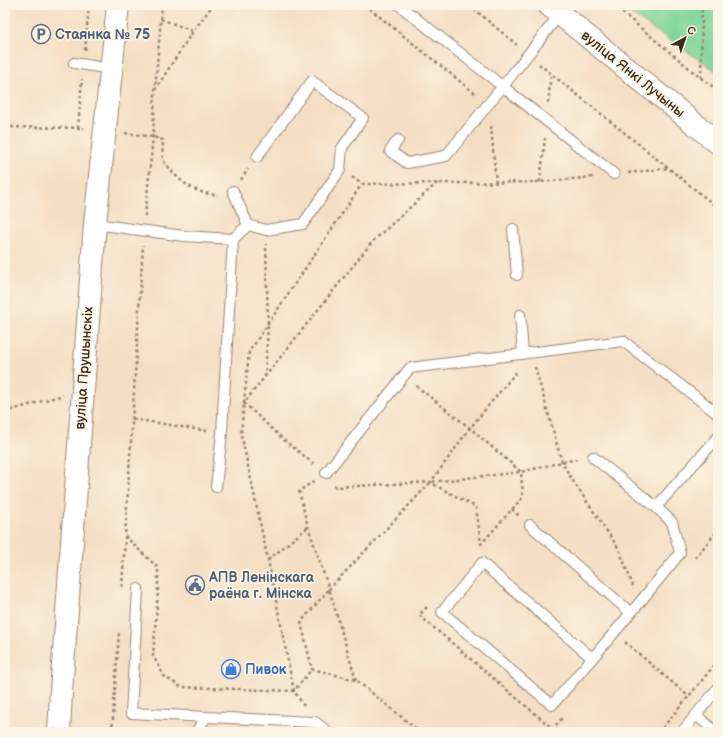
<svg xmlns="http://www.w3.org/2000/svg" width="723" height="737" font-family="'Balsamiq Sans',sans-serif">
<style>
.green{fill:#7dd498;stroke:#5c7f5b}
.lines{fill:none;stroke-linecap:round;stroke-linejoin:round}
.service-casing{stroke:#988471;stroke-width:12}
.tertiary-casing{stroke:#988471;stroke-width:24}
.path{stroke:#988471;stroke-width:2.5;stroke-dasharray:3 3;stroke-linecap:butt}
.service{stroke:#fff;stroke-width:10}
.tertiary{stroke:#fff;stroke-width:22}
.labels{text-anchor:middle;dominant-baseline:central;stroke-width:3.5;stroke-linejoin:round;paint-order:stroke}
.service-label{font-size:14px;font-weight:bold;fill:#4e5e75;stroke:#fcf5e5;text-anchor:start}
.street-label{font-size:14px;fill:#3b2a1e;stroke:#fcf5e5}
.shop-label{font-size:14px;font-weight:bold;fill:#366cbe;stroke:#fcf5e5;text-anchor:start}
</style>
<rect width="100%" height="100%" fill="#fcf5e5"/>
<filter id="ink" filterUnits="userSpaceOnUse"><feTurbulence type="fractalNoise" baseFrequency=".025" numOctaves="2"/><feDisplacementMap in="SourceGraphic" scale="8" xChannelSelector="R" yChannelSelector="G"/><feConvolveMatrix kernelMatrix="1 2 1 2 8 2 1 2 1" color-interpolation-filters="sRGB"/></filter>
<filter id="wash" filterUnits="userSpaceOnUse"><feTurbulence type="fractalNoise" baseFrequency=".012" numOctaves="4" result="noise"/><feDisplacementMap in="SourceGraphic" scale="16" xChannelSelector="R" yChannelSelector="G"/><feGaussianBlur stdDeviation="0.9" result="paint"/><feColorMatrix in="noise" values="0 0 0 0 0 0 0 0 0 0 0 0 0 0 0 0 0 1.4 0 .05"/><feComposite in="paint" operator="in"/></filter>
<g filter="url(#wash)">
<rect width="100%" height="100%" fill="#f5dfc4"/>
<path class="green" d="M621,5H718V72L634,16Z"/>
</g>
<g filter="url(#ink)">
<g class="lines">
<defs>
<path id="service" d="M399,5L614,174
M74,63L111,69
M398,140L390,151L407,163L446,156L503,86L560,14
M233,191L248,225L266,230L303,224L340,170L342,148L363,118L312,81L257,157
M95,224L184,236L233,239L223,414L222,433L216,487
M513,229L517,275
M233,239L248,225
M520,315L523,354
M593,457L656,507
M326,473L410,368L623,341L718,414
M530,525L631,613
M138,589L131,713L206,717
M592,658L482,563L442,612L552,705C595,655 639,605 680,553L672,522L656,507L718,437
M696,715L716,732
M196,732L206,717L315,722L328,732
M682,732L718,688"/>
<path id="tertiary" d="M549,5L718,143
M59,732L61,692L69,584L95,224L105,129L118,5"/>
</defs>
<use href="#service" class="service-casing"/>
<use href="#tertiary" class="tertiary-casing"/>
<path class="path" d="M365,5L477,95
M469,5L517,45
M613,5L701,78L718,90
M161,19L193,31
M85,50L89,5
M539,64L718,208
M701,78L702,5
M155,90L193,31L213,5
M548,103L551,74
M491,126L496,183
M5,127L84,128
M78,128L82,79
M125,133L153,137L163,140C163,146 162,153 163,159C164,163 168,166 170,169C183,185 198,194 218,195
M628,173L669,168
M352,177L362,184L540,182L593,177
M241,180L248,169
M540,182L545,138
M145,216L153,137L155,90L162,5
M535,367L562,462L571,478L619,549L633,586
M265,377L268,325L266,244
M416,386L470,428L521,472L523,497L481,544L476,507L431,483
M5,412L63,395
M133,419L207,431
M314,464L284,440L244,403L372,242L437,183
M314,481L299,491L308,527L329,589L431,482L521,472L562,462L578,459
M334,485L336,487L431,482L470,428L517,371
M512,509L519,516
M125,536L158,568V592L153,656L164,676L181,687L294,691L312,669
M695,558L718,530
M268,560L308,527
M122,587L143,245
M427,607L419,615L553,729L563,717
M625,642L688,696
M356,680L329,589L301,622L312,669L356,680L420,732
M304,706L294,691L268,560L241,433L249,352L362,184
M112,732L119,632
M659,732L718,661"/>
<use href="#service" class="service"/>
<use href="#tertiary" class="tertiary"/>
</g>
</g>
<defs>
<symbol id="parking-ring" viewBox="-11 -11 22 22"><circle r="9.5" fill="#fcf5e5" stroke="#5c6f8a" stroke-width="1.5"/><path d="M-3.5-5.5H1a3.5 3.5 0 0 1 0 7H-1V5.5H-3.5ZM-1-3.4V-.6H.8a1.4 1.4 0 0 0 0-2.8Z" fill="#5c6f8a"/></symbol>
<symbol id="civic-ring" viewBox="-11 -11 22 22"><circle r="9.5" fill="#fcf5e5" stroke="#5c6f8a" stroke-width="1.5"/><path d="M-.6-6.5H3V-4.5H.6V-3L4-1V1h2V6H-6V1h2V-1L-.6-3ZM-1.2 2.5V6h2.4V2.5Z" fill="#5c6f8a"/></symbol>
<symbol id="shop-ring" viewBox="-11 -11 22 22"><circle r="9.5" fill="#fcf5e5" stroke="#3f7fe0" stroke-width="1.5"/><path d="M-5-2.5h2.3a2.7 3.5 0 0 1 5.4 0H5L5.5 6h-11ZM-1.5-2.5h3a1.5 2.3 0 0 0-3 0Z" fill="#3f7fe0"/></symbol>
</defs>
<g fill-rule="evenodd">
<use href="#parking-ring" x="30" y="23" width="22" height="22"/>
<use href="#civic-ring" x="184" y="574" width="22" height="22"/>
<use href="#shop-ring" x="220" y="658" width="22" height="22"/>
</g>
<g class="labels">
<g class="service-label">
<text x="55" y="34">Стаянка № 75</text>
<text x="209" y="577">АПВ Ленінскага<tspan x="209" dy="16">раёна г. Мінска</tspan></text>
</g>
<g class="street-label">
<text transform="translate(633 74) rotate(39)">вуліца Янкі Лучыны</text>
<text transform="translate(84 368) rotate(-86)">вуліца Прушынскіх</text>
</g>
<g class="shop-label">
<text x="245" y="669">Пивок</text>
</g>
</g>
<rect width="723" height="737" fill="none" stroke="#fcf5e5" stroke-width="20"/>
<g transform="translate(685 38) rotate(40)" stroke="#fcf5e5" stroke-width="3" paint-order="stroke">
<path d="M0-3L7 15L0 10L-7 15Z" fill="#3b2a1e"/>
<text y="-6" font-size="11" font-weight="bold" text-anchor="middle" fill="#3b2a1e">С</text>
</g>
</svg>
